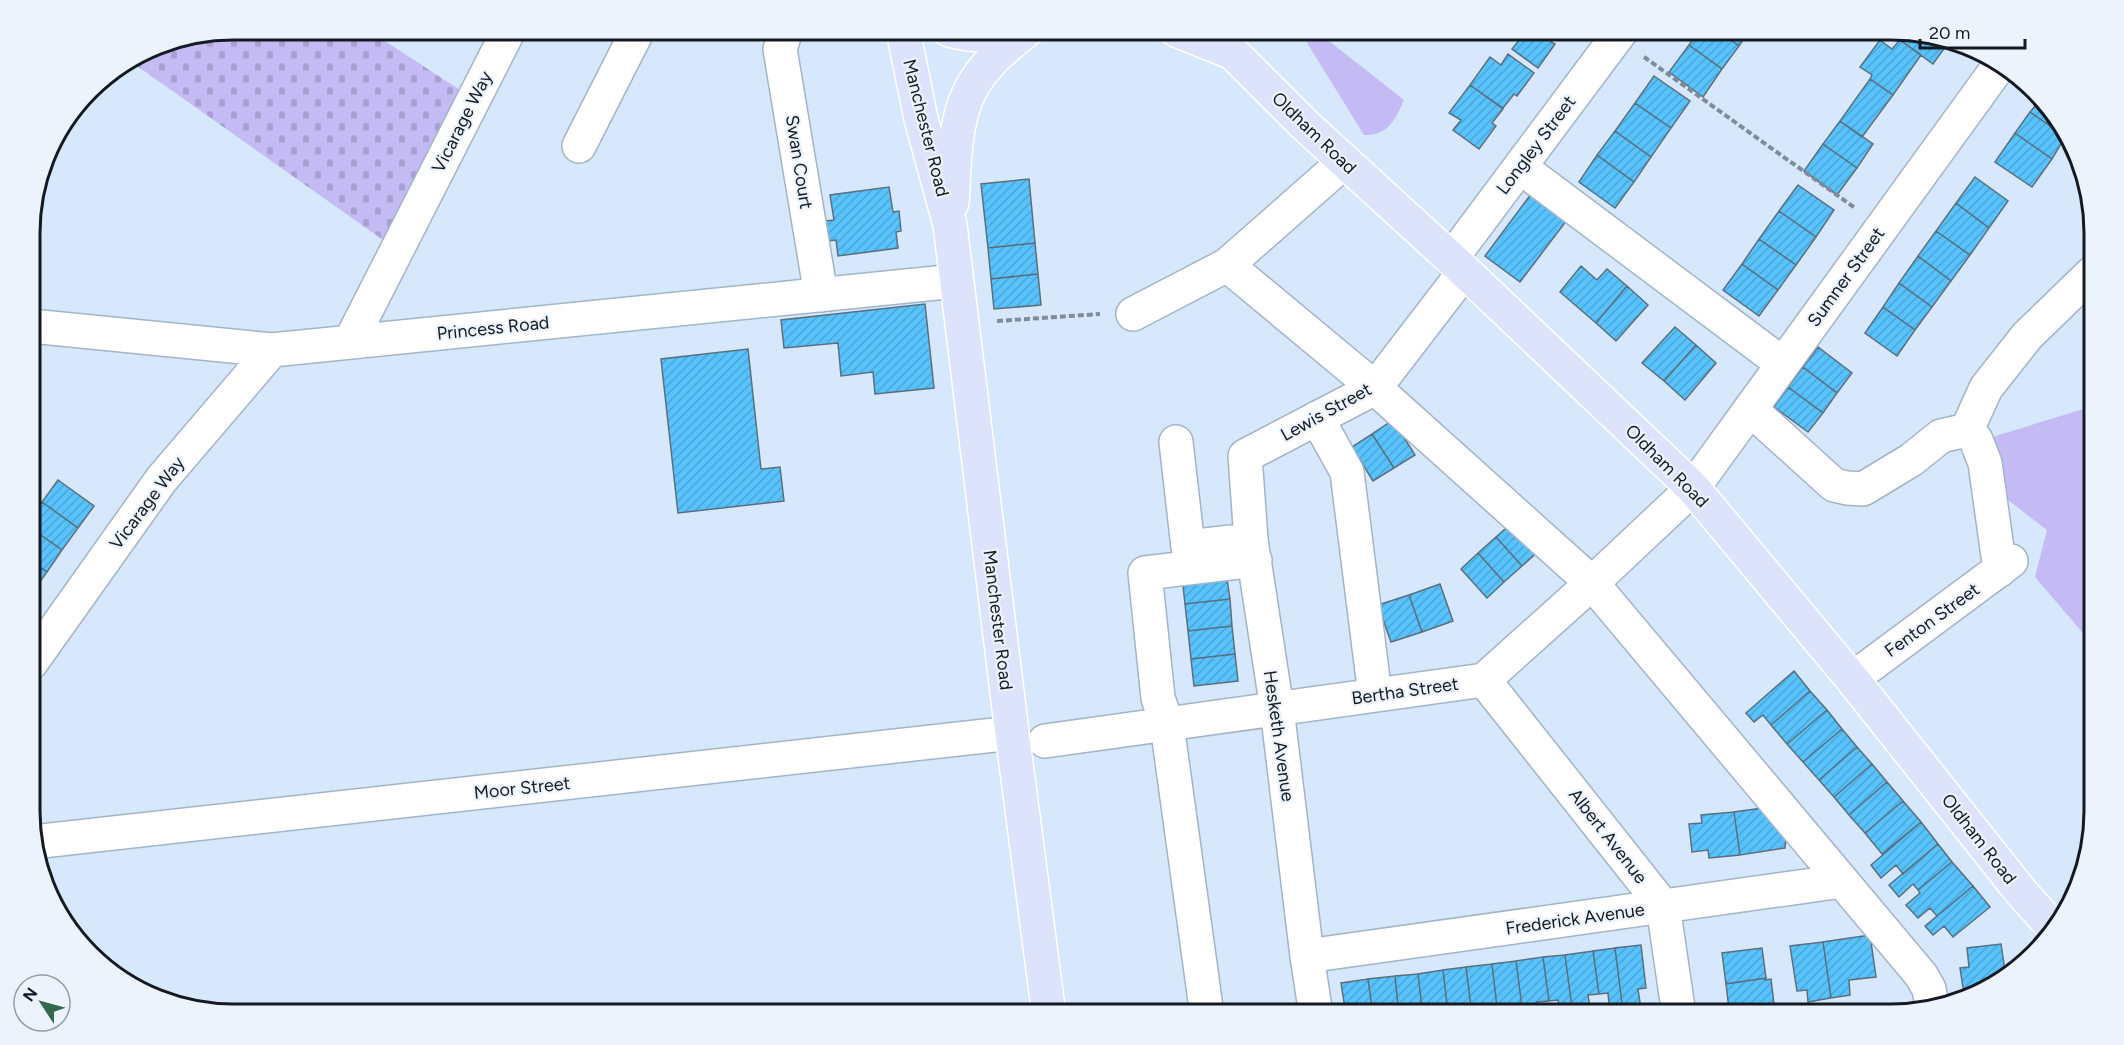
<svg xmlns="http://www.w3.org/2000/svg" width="2124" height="1045" font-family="Figtree,sans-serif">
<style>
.grass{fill:#c4bbf4}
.cemetery{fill:url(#cemetery-stones)}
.building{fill:url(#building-hatch);stroke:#5a6f7d;stroke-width:1.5}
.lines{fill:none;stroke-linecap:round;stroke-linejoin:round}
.minor-casing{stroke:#a4b4c7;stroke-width:36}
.major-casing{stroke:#fff;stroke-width:36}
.path{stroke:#818c9b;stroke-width:4;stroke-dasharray:6 3;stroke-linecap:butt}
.minor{stroke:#fff;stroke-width:33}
.major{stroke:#dce3fa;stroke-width:33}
.labels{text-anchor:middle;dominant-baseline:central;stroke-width:4.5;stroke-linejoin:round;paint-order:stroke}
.street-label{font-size:18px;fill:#151a22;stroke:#edf3fc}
.rim{fill:none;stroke:#151a22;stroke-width:3}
</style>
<defs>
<pattern id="cemetery-stones" width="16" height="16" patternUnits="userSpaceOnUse" patternTransform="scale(1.5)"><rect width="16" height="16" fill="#c4bbf4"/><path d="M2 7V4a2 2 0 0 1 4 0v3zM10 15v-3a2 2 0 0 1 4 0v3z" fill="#a8a0d1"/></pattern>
<pattern id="building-hatch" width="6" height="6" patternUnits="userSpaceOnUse" patternTransform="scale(1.5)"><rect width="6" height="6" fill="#58c2fc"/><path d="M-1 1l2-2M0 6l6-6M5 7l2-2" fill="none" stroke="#4ca6d8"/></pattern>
</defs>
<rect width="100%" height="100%" fill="#d7e7fc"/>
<path class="grass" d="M1304,30H1315L1404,100C1395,120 1388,136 1364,135L1301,33Z
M2093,406L2094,646L2035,577L2047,530L2003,496L1986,439Z"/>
<path class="cemetery" d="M233,30H368L466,94L386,242L130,61L156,45Z"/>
<path class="building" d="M1510,30H1558L1559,31L1551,42L1555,44L1538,68L1512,49L1520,39Z
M1699,30H1717L1739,46L1722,69L1689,45Z
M1717,30H1750L1739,46Z
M1904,33L1948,43L1933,64L1900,40Z
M1880,40L1892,49L1900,40L1921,55L1893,95L1870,79L1872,75L1860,67Z
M1689,45L1722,69L1703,97L1669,72Z
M1508,54L1534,73L1517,96L1514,94L1503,108L1470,85L1490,57L1501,65Z
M1654,76L1690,101L1671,128L1635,103Z
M1870,79L1893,95L1862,137L1840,121Z
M1470,85L1503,109L1492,123L1496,126L1479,149L1453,130L1461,120L1449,113Z
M2040,100L2052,110L2063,135L2030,112Z
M1635,103L1671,128L1651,157L1615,131Z
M2030,112L2063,135L2064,139L2052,159L2015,133Z
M1840,121L1873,144L1857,168L1823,144Z
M1615,131L1651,157L1634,182L1597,155Z
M2015,133L2052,159L2032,187L1995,162Z
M1823,144L1857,168L1837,195L1804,171Z
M1597,155L1634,182L1615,208L1579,182Z
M1975,177L2008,201L1989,228L1956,203Z
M1029,179L1035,243L988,248L981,184Z
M1798,185L1834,210L1816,237L1779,211Z
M1537,186L1573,212L1520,282L1485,256Z
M889,187L893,212L899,211L901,231L896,232L898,248L838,256L836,240L827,241L825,221L834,220L830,195Z
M1956,203L1989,228L1970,255L1936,231Z
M1779,211L1816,237L1796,265L1759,239Z
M1936,231L1970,255L1951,281L1918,256Z
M1759,239L1796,265L1778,290L1742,264Z
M1035,243L1038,274L991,279L988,248Z
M1918,256L1951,281L1932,307L1899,283Z
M1742,264L1778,290L1759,316L1723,290Z
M1581,266L1597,280L1607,269L1627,286L1596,323L1560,292Z
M1038,274L1041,305L994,309L991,279Z
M1899,283L1932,307L1915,330L1883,307Z
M1627,286L1648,305L1616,341L1596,323Z
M925,304L934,388L875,394L873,372L841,376L838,343L784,348L781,320Z
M1883,307L1915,330L1897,356L1865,333Z
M1675,327L1696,345L1664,381L1642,363Z
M1696,345L1716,363L1685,400L1664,381Z
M1818,347L1852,373L1837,393L1803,367Z
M748,349L761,469L780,467L784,501L678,513L661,359Z
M1803,367L1837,393L1823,413L1788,387Z
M1788,387L1823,413L1808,432L1774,407Z
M1393,420L1415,455L1394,468L1372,434Z
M1372,434L1394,468L1373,481L1352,447Z
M58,480L94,506L78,528L42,502Z
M42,502L78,528L62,550L31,528V518Z
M1514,521L1540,550L1522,566L1496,537Z
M31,528L62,550L47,572L31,561Z
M1496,537L1522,566L1504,582L1478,553Z
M1478,553L1504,582L1487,598L1461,569Z
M31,561L47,572L31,594Z
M1226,572L1230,599L1185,604L1182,577Z
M1440,584L1453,621L1422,632L1409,595Z
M1409,595L1422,632L1391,642L1378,605Z
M1230,599L1232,626L1188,631L1185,604Z
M1232,626L1235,654L1191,659L1188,631Z
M1235,654L1238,681L1194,686L1191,659Z
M1794,671L1810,691L1771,725L1763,715L1754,722L1746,713Z
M1810,691L1827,710L1787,744L1771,725Z
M1827,710L1842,729L1803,762L1787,744Z
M1842,729L1857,747L1819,780L1803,762Z
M1857,747L1872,764L1834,797L1819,780Z
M1872,764L1887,782L1849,815L1834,797Z
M1887,782L1903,801L1865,833L1849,815Z
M1903,801L1921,822L1882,854L1865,833Z
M1770,807L1787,829L1785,848L1740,855L1734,812Z
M1734,812L1740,855L1709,858L1708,850L1692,852L1689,824L1702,823L1701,815Z
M1921,822L1938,844L1903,874L1896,865L1881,878L1871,865Z
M1938,844L1952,862L1918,890L1913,884L1899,897L1889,885Z
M1952,862L1973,886L1937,916L1930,908L1918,918L1906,905L1920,893L1918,890Z
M1973,886L1990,907L1953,937L1944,926L1933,935L1925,926Z
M1870,935L1876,977L1849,980L1850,995L1831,998L1823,942Z
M1823,942L1831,998L1808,1002L1807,990L1797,991L1790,946Z
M2001,944L2006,978L1964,994L1960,968L1969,967L1967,948Z
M1641,945L1646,988L1638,989L1641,1009L1623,1011L1615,948Z
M1615,948L1623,1011L1610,1013L1608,993L1599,994L1593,951Z
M1762,948L1766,978L1726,984L1722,953Z
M1593,951L1599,994L1588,995L1591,1015H1573L1565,955Z
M1565,955L1573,1015H1560L1558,1000L1549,1001L1543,957Z
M1543,957L1549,1001L1537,1002L1539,1015H1523L1516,961Z
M1516,961L1523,1015H1510L1509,1006L1497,1007L1492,964Z
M1492,964L1497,1007L1489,1008L1490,1015H1472L1466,967Z
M1466,967L1472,1015H1460L1459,1012L1448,1013L1443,970Z
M1443,970L1448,1013L1441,1015H1423L1418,974Z
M1418,974L1423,1015H1399L1395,976Z
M1395,976L1399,1015H1373L1368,979Z
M1766,978L1765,980L1771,979L1774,1004L1729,1009L1726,984Z
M1368,979L1373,1015H1346L1341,983Z
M1770,1004L1772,1014L1780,1015H1730L1729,1009Z"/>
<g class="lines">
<defs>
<path id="minor" d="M786,30L780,49L821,295
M579,146L638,30
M1520,167L1783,364
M1451,259L1622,30
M1227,265L1375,388L1592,583L1921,975L1929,989L1932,1005
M1133,314L1227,265L1344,162
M31,326L272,350L956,281
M350,342L509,30
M1750,409L1834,485L1847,488L1863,489L1911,460L1941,436L1967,430
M1317,418L1347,472L1375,695
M1967,430L1986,388L2027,336L2092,273
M1967,430L1976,440L1985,463L2000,570
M1176,442L1188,547L1231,542
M31,663L161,480L272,350
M1852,679L2011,561
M1484,680L1663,906L1679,1015
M1045,741L1484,680L1592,583L1693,488L1999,66
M33,842L1012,733
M1307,956L1842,881
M1207,1015L1167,725L1158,698L1145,573L1255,560
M1316,1015L1307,956L1277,709L1251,540L1245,456L1375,388L1464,272"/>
<path id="major" d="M903,30L921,119L950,225L1012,733L1049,1015
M949,30C973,37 994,37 1018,30
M1176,30L1233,53L1305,125L1458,265L1693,488L1852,679L2022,893L2052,926
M952,203C955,163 953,116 975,82C988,61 1008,45 1027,30"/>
</defs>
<use href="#minor" class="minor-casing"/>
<use href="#major" class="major-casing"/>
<path class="path" d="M1644,57L1855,208
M997,321L1100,314"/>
<use href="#minor" class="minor"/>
<use href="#major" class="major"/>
</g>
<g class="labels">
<g class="street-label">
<text transform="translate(462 122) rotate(-63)">Vicarage Way</text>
<text transform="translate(926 128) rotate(76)">Manchester Road</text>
<text transform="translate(1314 133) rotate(44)">Oldham Road</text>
<text transform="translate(1536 145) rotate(-53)">Longley Street</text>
<text transform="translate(799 162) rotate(81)">Swan Court</text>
<text transform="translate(1846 277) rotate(-54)">Sumner Street</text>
<text transform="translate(493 328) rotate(-6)">Princess Road</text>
<text transform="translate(1326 412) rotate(-29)">Lewis Street</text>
<text transform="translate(1667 466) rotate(45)">Oldham Road</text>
<text transform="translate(147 503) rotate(-53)">Vicarage Way</text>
<text transform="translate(998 620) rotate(83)">Manchester Road</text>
<text transform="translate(1932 620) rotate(-36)">Fenton Street</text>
<text transform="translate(1405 691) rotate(-8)">Bertha Street</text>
<text transform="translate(1279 736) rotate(82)">Hesketh Avenue</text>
<text transform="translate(522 788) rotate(-6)">Moor Street</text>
<text transform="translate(1608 836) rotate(52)">Albert Avenue</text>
<text transform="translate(1979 839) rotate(52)">Oldham Road</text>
<text transform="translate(1575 919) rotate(-8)">Frederick Avenue</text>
</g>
</g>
<path d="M0 0H2124V1045H0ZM233 40H1891A193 193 0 0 1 2084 233V811A193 193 0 0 1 1891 1004H233A193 193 0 0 1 40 811V233A193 193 0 0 1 233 40Z" fill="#edf3fc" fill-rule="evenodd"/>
<path class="rim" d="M233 40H1891A193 193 0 0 1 2084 233V811A193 193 0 0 1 1891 1004H233A193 193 0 0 1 40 811V233A193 193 0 0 1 233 40Z"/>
<g transform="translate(42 1003) rotate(306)"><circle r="28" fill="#edf3fc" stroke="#979ca5" stroke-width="1.5"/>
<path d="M0-4.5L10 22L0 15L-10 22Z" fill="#33684e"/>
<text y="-9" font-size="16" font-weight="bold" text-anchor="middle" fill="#151a22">N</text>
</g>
<path d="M1920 39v9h105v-9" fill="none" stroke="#151a22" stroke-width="3"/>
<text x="1929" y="39" font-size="18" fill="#151a22" stroke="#edf3fc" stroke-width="4.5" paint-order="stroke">20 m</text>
</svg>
